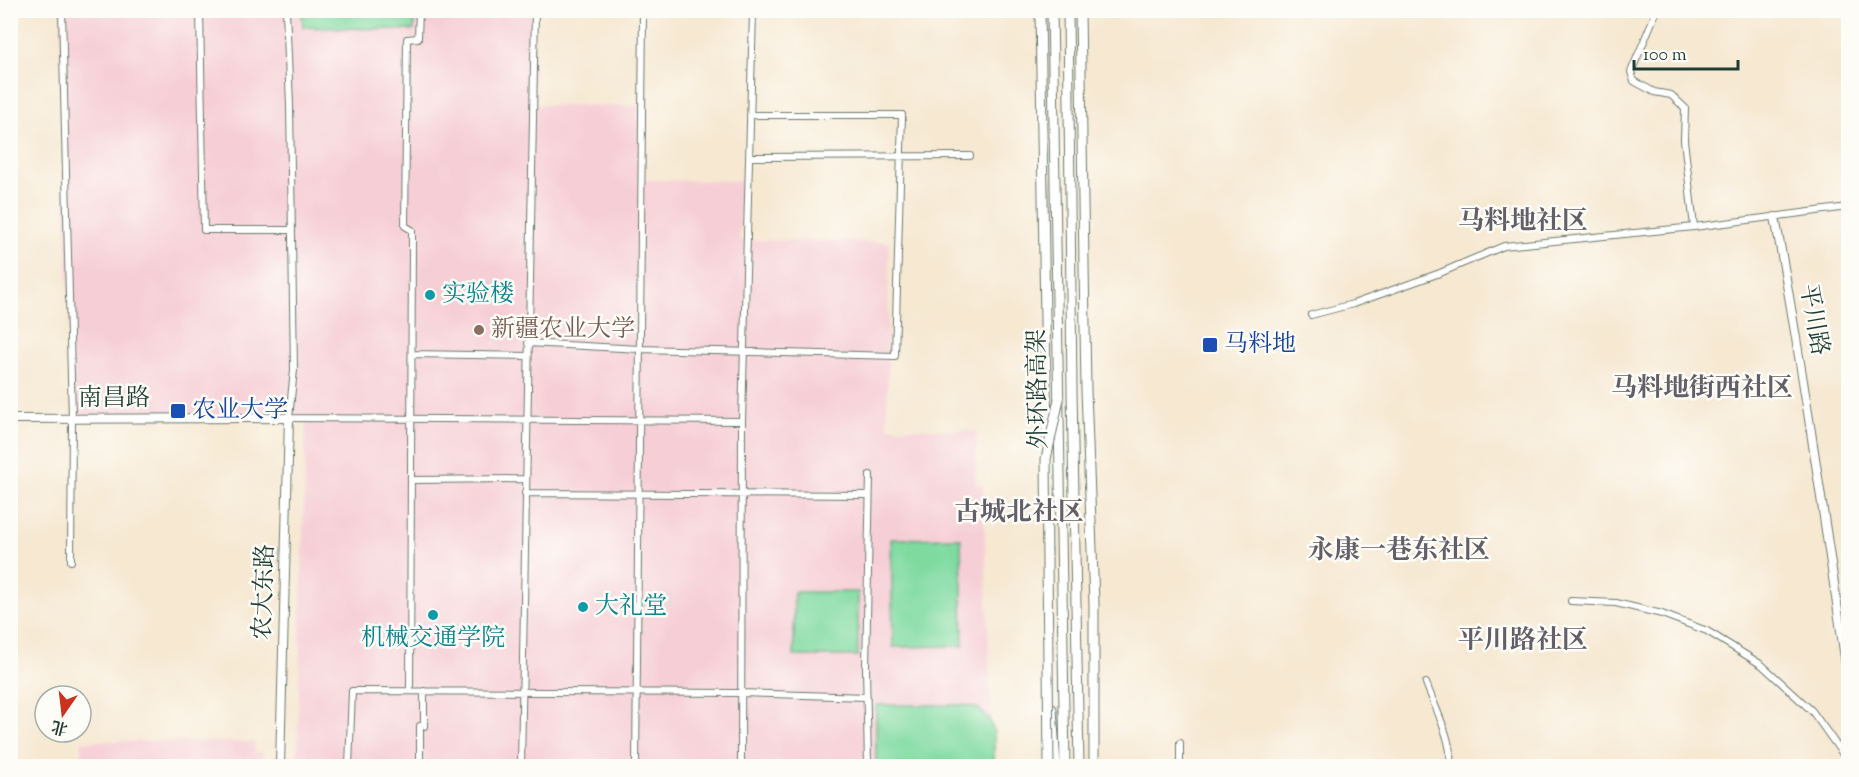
<svg xmlns="http://www.w3.org/2000/svg" width="1859" height="777" font-family="'Sorts Mill Goudy','Noto Serif SC',serif">
<style>
.built{fill:#f6cfd6}
.pitch{fill:#7fdaa0;stroke:#4f8c6a;stroke-width:1.5}
.lines{fill:none;stroke-linecap:round;stroke-linejoin:round}
.minor-casing{stroke:#6a796b;stroke-width:8}
.tertiary-casing{stroke:#6a796b;stroke-width:10}
.secondary-casing{stroke:#6a796b;stroke-width:10}
.primary-casing{stroke:#6a796b;stroke-width:11}
.trunk-casing{stroke:#6a796b;stroke-width:11}
.minor{stroke:#fff;stroke-width:6}
.tertiary{stroke:#fff;stroke-width:8}
.secondary{stroke:#fff;stroke-width:8}
.primary{stroke:#fff;stroke-width:9}
.trunk{stroke:#fff;stroke-width:9}
.trunk-bridge-casing{stroke:#6a796b;stroke-width:11;stroke-linecap:butt}
.trunk-bridge{stroke:#fff;stroke-width:9}
.culture-dot{fill:#0f9aa8;stroke:#fdfcf7;stroke-width:2}
.education-dot{fill:#8d6e63;stroke:#fdfcf7;stroke-width:2}
.transit-dot{fill:#1a4fb4;stroke:#fdfcf7;stroke-width:2}
.labels{text-anchor:middle;dominant-baseline:central;stroke-width:5;stroke-linejoin:round;paint-order:stroke}
.culture-label{font-size:24px;fill:#0d838f;stroke:#fdfcf7;text-anchor:start}
.street-label{font-size:24px;fill:#1f3d34;stroke:#fdfcf7}
.education-label{font-size:24px;fill:#785e54;stroke:#fdfcf7;text-anchor:start}
.transit-label{font-size:24px;fill:#164399;stroke:#fdfcf7;text-anchor:start}
.neighbourhood-label{font-size:26px;font-weight:bold;fill:#625f69;stroke:#fdfcf7}
</style>
<rect width="100%" height="100%" fill="#fdfcf7"/>
<filter id="ink" filterUnits="userSpaceOnUse"><feTurbulence type="fractalNoise" baseFrequency=".0167" numOctaves="2"/><feDisplacementMap in="SourceGraphic" scale="12" xChannelSelector="R" yChannelSelector="G"/><feConvolveMatrix kernelMatrix="1 2 1 2 8 2 1 2 1" color-interpolation-filters="sRGB"/></filter>
<filter id="wash" filterUnits="userSpaceOnUse"><feTurbulence type="fractalNoise" baseFrequency=".008" numOctaves="4" result="noise"/><feDisplacementMap in="SourceGraphic" scale="24" xChannelSelector="R" yChannelSelector="G"/><feGaussianBlur stdDeviation="1.35" result="paint"/><feColorMatrix in="noise" values="0 0 0 0 0 0 0 0 0 0 0 0 0 0 0 0 0 1.4 0 .05"/><feComposite in="paint" operator="in"/></filter>
<g filter="url(#wash)">
<rect width="100%" height="100%" fill="#f6e8d1"/>
<path class="built" d="M60,11H535L533,105L642,106L641,180L741,181L740,240L889,242L887,427L977,431L975,484L983,485L993,766H297L306,418L72,419Z
M82,741L254,742L255,752H263V766H82Z"/>
<path class="pitch" d="M302,11H415L414,30L303,27Z
M961,538L963,646L893,647L891,539Z
M794,592H858V656H794Z
M876,705H965L979,709L989,719L994,732V766H876Z"/>
</g>
<g filter="url(#ink)">
<g class="lines">
<defs>
<path id="minor" d="M62,10L72,419L71,561
M200,10L204,230H292
M286,10L290,105L294,370L289,418L742,421
M623,10L753,12L742,421L741,766
M1657,10L1631,72L1634,81L1654,92L1671,95L1685,108L1684,140L1694,227
M749,157L970,156
M1311,315L1353,304L1440,273L1504,246L1694,227L1848,207
M528,343L640,349L895,356L902,115H750
M412,354L528,356
M412,480L525,479
M525,493L869,495
M1571,601L1616,603L1662,614L1707,631L1762,665L1812,711L1847,760L1848,766
M1426,683C1433,703 1456,747 1449,766
M410,691L412,244V230L405,226L407,39L418,38L419,10
M1180,743V766
M349,766L352,691L741,693L867,697
M420,766V726H424V691
M521,766L535,10
M636,766L643,10
M868,766L866,667L870,475"/>
<path id="tertiary" d="M1775,217C1803,370 1825,524 1848,678
M10,419L289,418"/>
<path id="secondary" d="M280,766L289,418"/>
<path id="primary" d="M1040,10L1047,443
M1080,10L1086,390L1094,603V766
M1052,709L1056,766"/>
<path id="trunk" d="M1052,10L1065,766
M1068,10L1072,391L1079,766"/>
</defs>
<use href="#minor" class="minor-casing"/>
<use href="#tertiary" class="tertiary-casing"/>
<use href="#secondary" class="secondary-casing"/>
<use href="#primary" class="primary-casing"/>
<use href="#trunk" class="trunk-casing"/>
<use href="#minor" class="minor"/>
<use href="#tertiary" class="tertiary"/>
<use href="#secondary" class="secondary"/>
<use href="#primary" class="primary"/>
<use href="#trunk" class="trunk"/>
<defs>
<path id="trunk-bridge" d="M1049,766L1046,459L1059,399"/>
</defs>
<use href="#trunk-bridge" class="trunk-bridge-casing"/>
<use href="#trunk-bridge" class="trunk-bridge"/>
</g>
</g>
<g class="culture-dot">
<circle cx="430" cy="295" r="6"/>
<circle cx="583" cy="607" r="6"/>
<circle cx="433" cy="615" r="6"/>
</g>
<circle class="education-dot" cx="479" cy="330" r="6"/>
<g class="transit-dot">
<rect x="1202" y="337" width="16" height="16" rx="3"/>
<rect x="170" y="403" width="16" height="16" rx="3"/>
</g>
<g class="labels">
<g class="culture-label">
<text x="442" y="295">实验楼</text>
<text x="595" y="607">大礼堂</text>
<text x="433" y="639" text-anchor="middle">机械交通学院</text>
</g>
<g class="street-label">
<text transform="translate(1813 320) rotate(80)">平川路</text>
<text transform="translate(1039 389) rotate(-91)">外环路高架</text>
<text x="114" y="399">南昌路</text>
<text transform="translate(265 592) rotate(-88)">农大东路</text>
</g>
<g class="education-label">
<text x="491" y="330">新疆农业大学</text>
</g>
<g class="transit-label">
<text x="1224" y="345">马料地</text>
<text x="192" y="411">农业大学</text>
</g>
<g class="neighbourhood-label">
<text x="1523" y="222">马料地社区</text>
<text x="1702" y="389">马料地街西社区</text>
<text x="1019" y="513">古城北社区</text>
<text x="1399" y="551">永康一巷东社区</text>
<text x="1523" y="641">平川路社区</text>
</g>
</g>
<rect width="1859" height="777" fill="none" stroke="#fdfcf7" stroke-width="36"/>
<g transform="translate(63 714) rotate(194)"><circle r="28" fill="#fdfcf7" stroke="#a4b0a9" stroke-width="1.5"/>
<path d="M0-4.5L10 22L0 15L-10 22Z" fill="#c8321e"/>
<text y="-9" font-size="16" font-weight="bold" text-anchor="middle" fill="#1f3d34">北</text>
</g>
<path d="M1634 60v9h104v-9" fill="none" stroke="#1f3d34" stroke-width="3"/>
<text x="1643" y="60" font-size="18" fill="#1f3d34" stroke="#fdfcf7" stroke-width="4.5" paint-order="stroke">100 m</text>
</svg>
